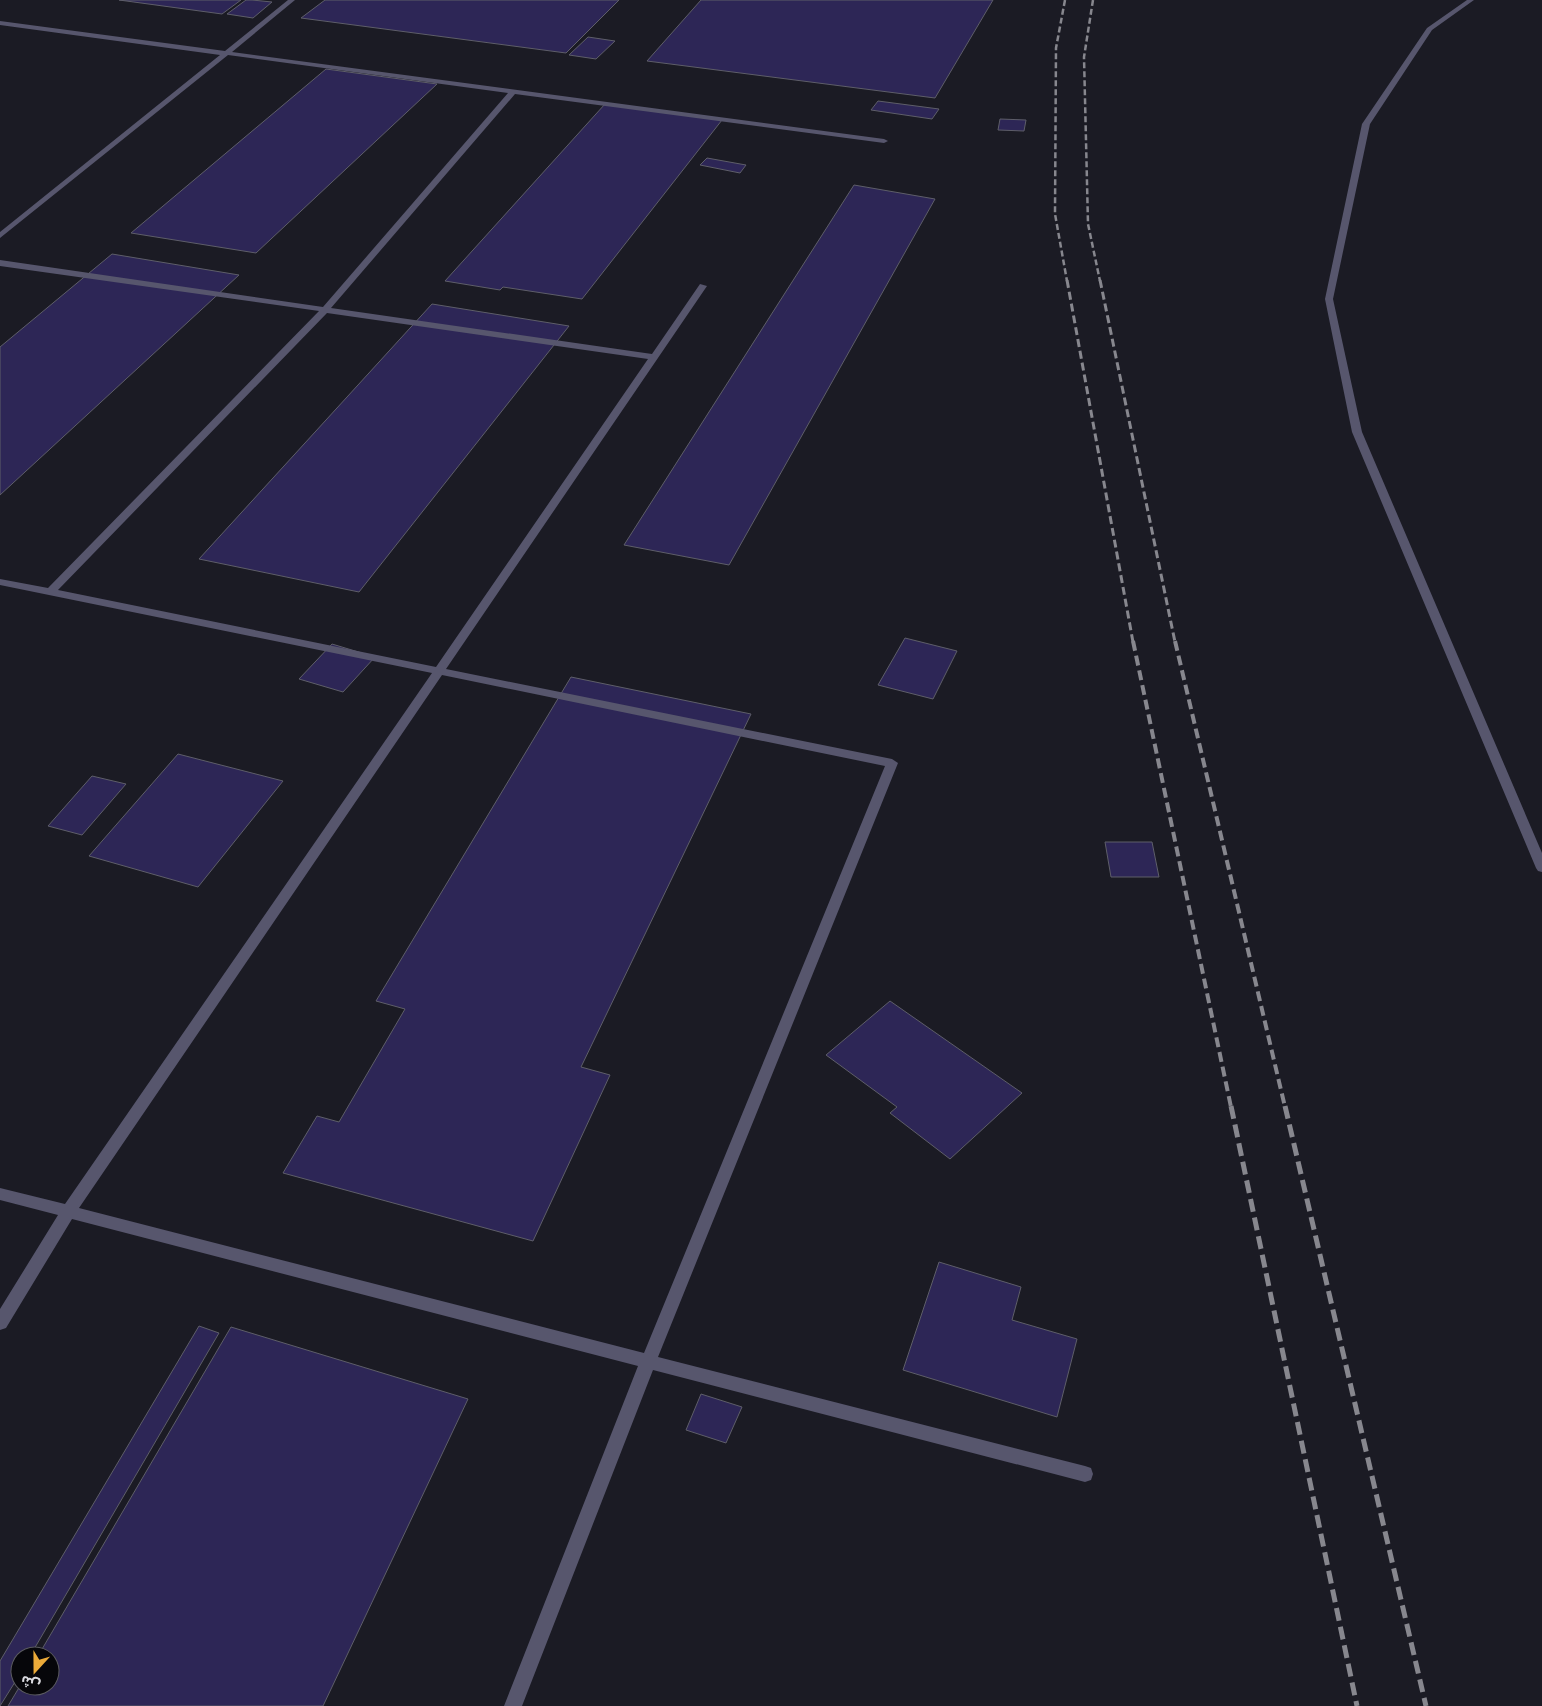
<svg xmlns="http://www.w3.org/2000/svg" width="1542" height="1706" font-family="Helvetica,'Noto Sans Arabic',sans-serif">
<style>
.building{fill:#2d2656;stroke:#5e5e69}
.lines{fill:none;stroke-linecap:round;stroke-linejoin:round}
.lane{fill:#57566d;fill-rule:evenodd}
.street{fill:#57566d;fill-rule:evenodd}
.rail-far3{stroke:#87878e;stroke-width:2.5;stroke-dasharray:6 3;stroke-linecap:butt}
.rail-far2{stroke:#87878e;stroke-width:3;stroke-dasharray:8 4;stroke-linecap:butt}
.rail-far1{stroke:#87878e;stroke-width:4;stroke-dasharray:10 5;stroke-linecap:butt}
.rail{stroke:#87878e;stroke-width:5;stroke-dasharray:13 6;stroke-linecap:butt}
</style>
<rect width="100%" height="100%" fill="#1b1b24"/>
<path class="building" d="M119,0H241L222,14Z
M246,0H252L272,2L253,18L227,14Z
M325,0H619L566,53L301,18Z
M701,0H993L935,98L647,61Z
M588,37L615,41L596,59L569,55Z
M326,69L437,84L256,253L131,233Z
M878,101L939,109L932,119L871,110Z
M605,104L722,120L582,299L503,287L500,290L445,281Z
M1000,119L1026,120L1024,131L998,130Z
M707,158L746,165L740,173L700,165Z
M854,185L935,199L729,565L624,545Z
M112,254L239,275L0,495V347Z
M432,304L569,326L359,592L199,559Z
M905,638L957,651L933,699L878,685Z
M332,644L375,657L343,692L299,679Z
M571,677L751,714L581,1067L610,1075L533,1241L283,1173L317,1116L339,1122L405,1009L376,1001Z
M178,754L283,781L198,887L89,856Z
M92,776L126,784L82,835L48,826Z
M1105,842H1152L1159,877H1111Z
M890,1001L1022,1093L950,1159L890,1113L897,1107L826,1055Z
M939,1262L1021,1287L1012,1320L1077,1339L1057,1417L903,1370Z
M199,1326L219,1333L30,1656H20V1674L0,1706V1661Z
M231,1327L468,1399L323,1706H8L20,1686H50V1656H38Z
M701,1394L742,1407L726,1443L686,1430Z"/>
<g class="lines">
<path class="lane" d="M288,0H295L232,52L884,139L888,141L884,143L515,94L331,308L652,354L700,284L707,286L446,669L892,759L898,763L658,1357L1085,1466L1091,1468L1093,1474L1091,1480L1085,1482L653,1370L522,1706H504L638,1366L72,1219L6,1328L0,1330V1309L58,1215L0,1200V1188L65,1204L432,673L0,585V579L48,588L319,311L0,266V260L323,307L508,93L228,55L0,238V232L220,55L0,25V21L225,51ZM327,313L648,359L436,667L58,590ZM442,675L885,766L644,1353L79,1208Z"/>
<path class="street" d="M1467,0H1474L1432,30L1370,124L1333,299L1362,432L1542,853V872L1538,871L1536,868L1352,432L1325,299L1362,124L1427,28Z"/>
<path class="rail-far3" d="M1065,0L1056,48L1055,214L1067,281
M1093,0L1084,57L1088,224L1100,281"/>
<path class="rail-far2" d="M1067,280L1133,642
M1100,280L1175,642"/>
<path class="rail-far1" d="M1133,641L1231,1107
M1175,641L1285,1107"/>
<path class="rail" d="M1231,1106L1357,1706
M1285,1106L1426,1706"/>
</g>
<g transform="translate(35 1671) rotate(201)"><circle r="24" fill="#06060a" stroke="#5b5b60"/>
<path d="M0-4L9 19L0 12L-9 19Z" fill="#ebaa39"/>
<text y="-8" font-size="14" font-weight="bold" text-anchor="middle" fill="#dadae0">ش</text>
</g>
</svg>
